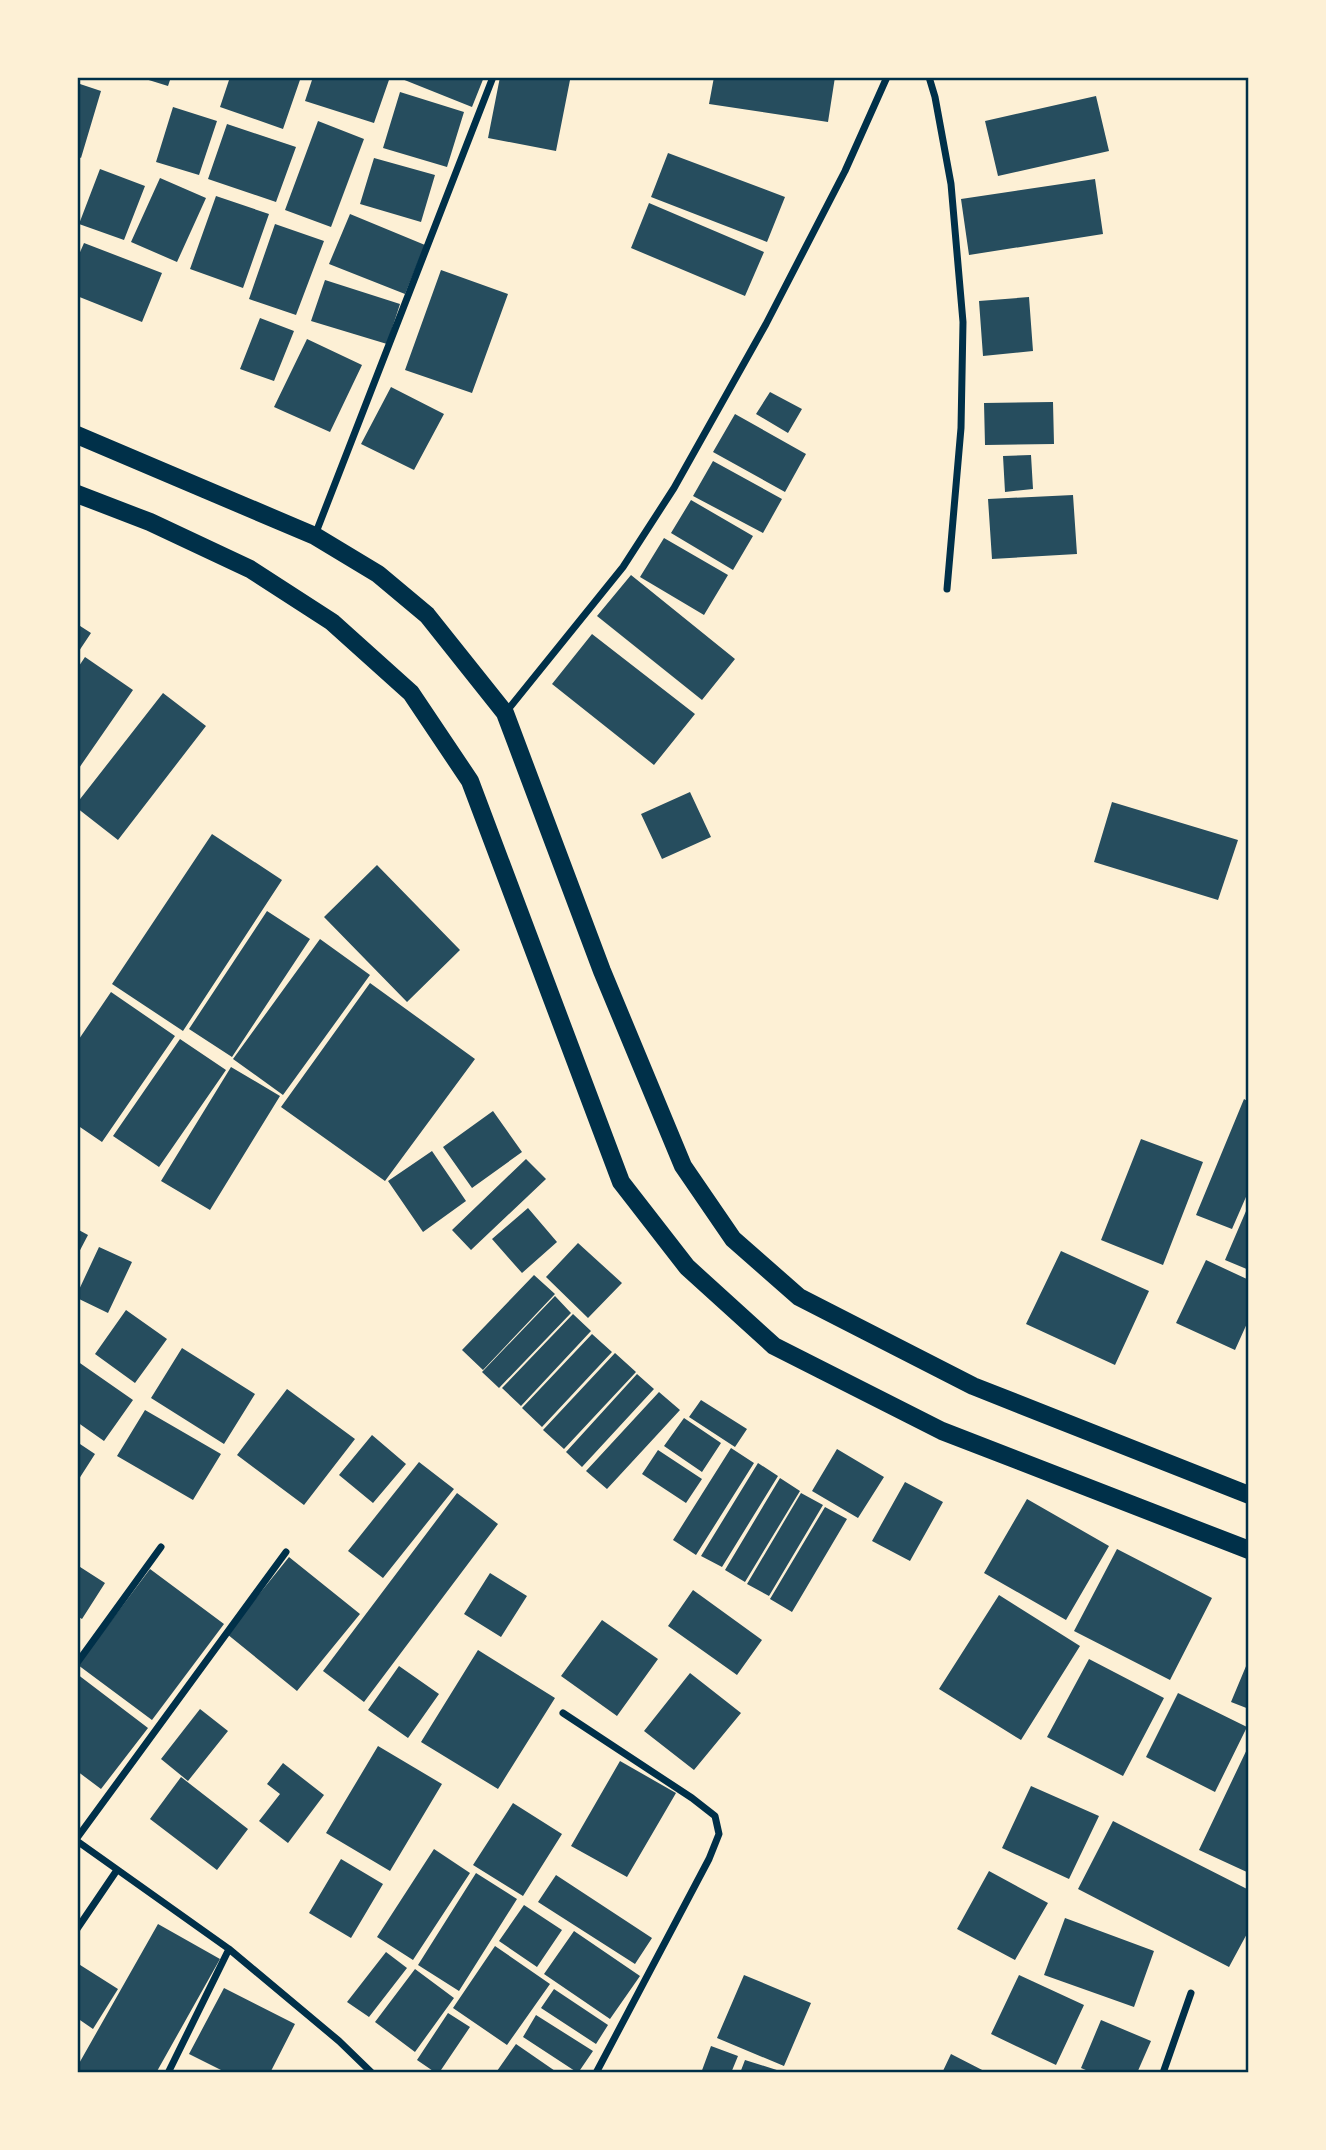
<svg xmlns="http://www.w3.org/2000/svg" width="1326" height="2150" font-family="Signika,sans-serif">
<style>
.building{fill:#264d5e}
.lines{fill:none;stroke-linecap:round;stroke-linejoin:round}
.minor{stroke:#003049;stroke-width:7}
.primary{stroke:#003049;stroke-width:18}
.neatline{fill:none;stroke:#003049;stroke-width:2.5}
</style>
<rect width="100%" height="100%" fill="#fdf0d5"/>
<path class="building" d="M139,77H171L168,86Z
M230,77H301L283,129L220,107Z
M313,77H390L374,123L305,101Z
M397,77H484L472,107Z
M500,77H557L570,80L556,151L488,138Z
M714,77H835L828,122L709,104Z
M77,83L101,91L81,158L77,156Z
M400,92L464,112L447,167L383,148Z
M1096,96L1109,151L998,176L985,121Z
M173,107L217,121L199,175L156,162Z
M318,121L364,139L331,227L285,210Z
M227,124L296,147L276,202L208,179Z
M668,153L785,197L767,242L651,197Z
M374,158L435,175L421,222L360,204Z
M100,169L145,186L124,240L79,224Z
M160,178L206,198L177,262L131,242Z
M1095,179L1103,234L969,255L961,199Z
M216,196L269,214L243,288L190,269Z
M649,203L764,252L745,296L631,248Z
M350,214L425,245L405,294L329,264Z
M275,224L324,241L296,315L249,299Z
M84,243L162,273L142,322L77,296V259Z
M441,270L508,294L472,393L405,370Z
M325,280L400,304L387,344L311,321Z
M1029,297L1033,351L983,356L979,301Z
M260,318L294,331L274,381L240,369Z
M307,339L362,365L330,432L274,407Z
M391,387L444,414L414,470L361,444Z
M770,392L802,409L788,433L756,414Z
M1053,402L1054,444L985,445L984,403Z
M735,414L806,454L785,492L713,452Z
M1031,455L1033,489L1005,492L1003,456Z
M713,461L782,499L763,533L693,496Z
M1073,495L1077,554L992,559L988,499Z
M691,500L753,536L733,570L671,533Z
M664,538L728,575L704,615L640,577Z
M631,575L735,659L702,700L597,616Z
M77,624L91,633L77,654Z
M592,634L695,714L654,765L552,684Z
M85,657L133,690L77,771V669Z
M163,693L206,726L118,840L77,808V803Z
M690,792L711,837L662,859L641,814Z
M1112,802L1238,840L1218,900L1094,862Z
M212,834L282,880L183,1031L112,984Z
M377,865L460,950L407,1002L324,917Z
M267,911L310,939L232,1057L189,1029Z
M320,939L370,975L283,1095L233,1059Z
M370,983L475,1059L385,1181L281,1107Z
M111,992L175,1036L102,1142L77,1125V1042Z
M180,1039L226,1070L159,1167L113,1136Z
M231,1067L280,1096L210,1210L161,1181Z
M1244,1099L1249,1102V1190L1232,1229L1196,1215Z
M493,1111L522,1152L472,1188L443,1147Z
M1141,1139L1203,1162L1163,1265L1101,1240Z
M432,1151L466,1201L423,1232L388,1181Z
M526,1159L546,1179L471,1250L452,1230Z
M1249,1204V1270L1225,1260Z
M528,1208L557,1242L522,1273L492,1239Z
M77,1229L88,1235L77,1256Z
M578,1243L622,1283L588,1318L546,1277Z
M99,1247L132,1262L108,1313L77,1298V1294Z
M1061,1251L1149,1291L1115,1365L1026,1324Z
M1206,1260L1249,1280V1319L1235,1350L1176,1323Z
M534,1275L555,1294L483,1370L462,1350Z
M555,1296L571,1313L499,1388L482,1372Z
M126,1310L167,1339L135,1383L95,1354Z
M573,1314L591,1331L521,1406L502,1388Z
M592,1334L612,1352L542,1427L522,1408Z
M182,1348L255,1394L224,1444L151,1398Z
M615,1353L636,1372L564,1449L543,1430Z
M77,1361L133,1400L104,1441L77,1422Z
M637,1374L654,1389L582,1467L566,1452Z
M287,1389L355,1439L304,1505L237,1455Z
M659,1392L680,1410L607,1489L586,1471Z
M701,1400L747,1429L735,1447L689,1417Z
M145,1410L221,1454L193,1500L117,1456Z
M684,1418L721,1443L702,1472L664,1446Z
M372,1435L406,1464L373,1503L339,1475Z
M77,1442L95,1454L77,1482Z
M731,1448L754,1463L696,1555L673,1540Z
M837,1449L884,1477L858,1518L812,1491Z
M658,1450L702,1479L686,1503L642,1474Z
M419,1462L454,1489L383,1578L348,1551Z
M758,1463L778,1476L722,1567L701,1556Z
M780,1478L800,1491L745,1582L725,1570Z
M905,1482L943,1502L910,1561L872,1541Z
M457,1493L498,1524L364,1702L323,1671Z
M801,1493L823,1505L769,1596L747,1584Z
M1027,1499L1109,1546L1066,1620L984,1573Z
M825,1507L847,1519L792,1612L770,1599Z
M1117,1549L1212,1598L1170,1680L1074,1631Z
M289,1557L360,1614L297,1691L227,1634Z
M77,1565L105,1583L82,1619L77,1616Z
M150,1569L224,1624L152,1720L78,1665Z
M490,1573L527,1596L501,1637L464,1614Z
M693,1590L762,1640L737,1675L668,1626Z
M999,1595L1080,1646L1021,1740L939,1689Z
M602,1620L658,1659L617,1716L561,1676Z
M478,1650L555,1698L498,1789L421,1742Z
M1089,1659L1164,1698L1123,1776L1047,1737Z
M1249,1659V1709L1231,1702Z
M399,1666L439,1694L408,1738L368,1710Z
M690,1673L741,1713L694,1770L644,1731Z
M77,1674L148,1728L101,1789L77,1771Z
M1178,1693L1247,1727L1215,1792L1146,1757Z
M200,1709L228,1731L188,1781L161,1759Z
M1249,1745V1873L1199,1850Z
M378,1746L442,1784L390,1871L326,1833Z
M620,1761L676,1793L627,1877L571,1846Z
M283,1763L324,1795L288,1843L259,1821L280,1794L267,1784Z
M181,1777L248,1829L217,1870L150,1819Z
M1031,1786L1099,1816L1069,1879L1002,1848Z
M513,1803L562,1834L523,1896L473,1865Z
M1113,1821L1249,1890V1930L1229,1967L1078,1889Z
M434,1849L470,1873L413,1960L377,1937Z
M341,1859L383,1884L351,1938L309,1913Z
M989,1871L1048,1903L1015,1960L957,1929Z
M476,1873L517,1899L459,1991L418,1965Z
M556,1875L652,1938L635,1964L538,1902Z
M524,1905L562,1930L537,1967L499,1941Z
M1065,1918L1154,1951L1134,2007L1044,1975Z
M158,1924L220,1959L156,2073H77V2067Z
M574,1931L640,1976L610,2019L544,1974Z
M495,1946L550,1984L507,2045L453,2008Z
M386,1952L407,1968L369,2017L347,2002Z
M77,1963L118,1989L93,2029L77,2018Z
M415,1969L454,1998L415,2052L375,2022Z
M744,1975L811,2003L784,2066L717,2038Z
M1019,1975L1084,2005L1056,2065L991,2034Z
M224,1988L295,2024L270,2073H227L189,2054Z
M554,1989L608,2025L596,2044L541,2008Z
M448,2013L470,2027L439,2073H436L417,2060Z
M536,2015L593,2051L578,2073L523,2037Z
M1101,2020L1151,2041L1137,2073H1093L1081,2068Z
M516,2044L558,2073H500L497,2071Z
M711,2046L738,2056L731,2073H701Z
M951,2054L988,2073H942Z
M745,2060L783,2072V2073H740Z"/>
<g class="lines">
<path class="minor" d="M929,77L935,97L951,184L963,322L961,428L947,589
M315,535L493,77
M506,712L623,567L674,488L766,324L845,171L887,77
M77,1663L161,1547
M563,1713L692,1798L715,1816L719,1834L709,1859L596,2073
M77,1838L286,1552
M77,1841L229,1949L339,2041L372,2073
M77,1929L117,1870
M168,2073L229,1949
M1163,2073L1191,1993"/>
<path class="primary" d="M77,435L315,536L378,574L427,615L505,713L602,971L683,1166L733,1239L799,1297L973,1386L1249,1495
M77,494L150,522L250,569L332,622L411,693L470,781L621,1182L687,1267L774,1346L942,1431L1249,1550"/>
</g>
<rect width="1326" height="2150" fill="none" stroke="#fdf0d5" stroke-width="158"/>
<rect x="79" y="79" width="1168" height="1992" class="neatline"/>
</svg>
